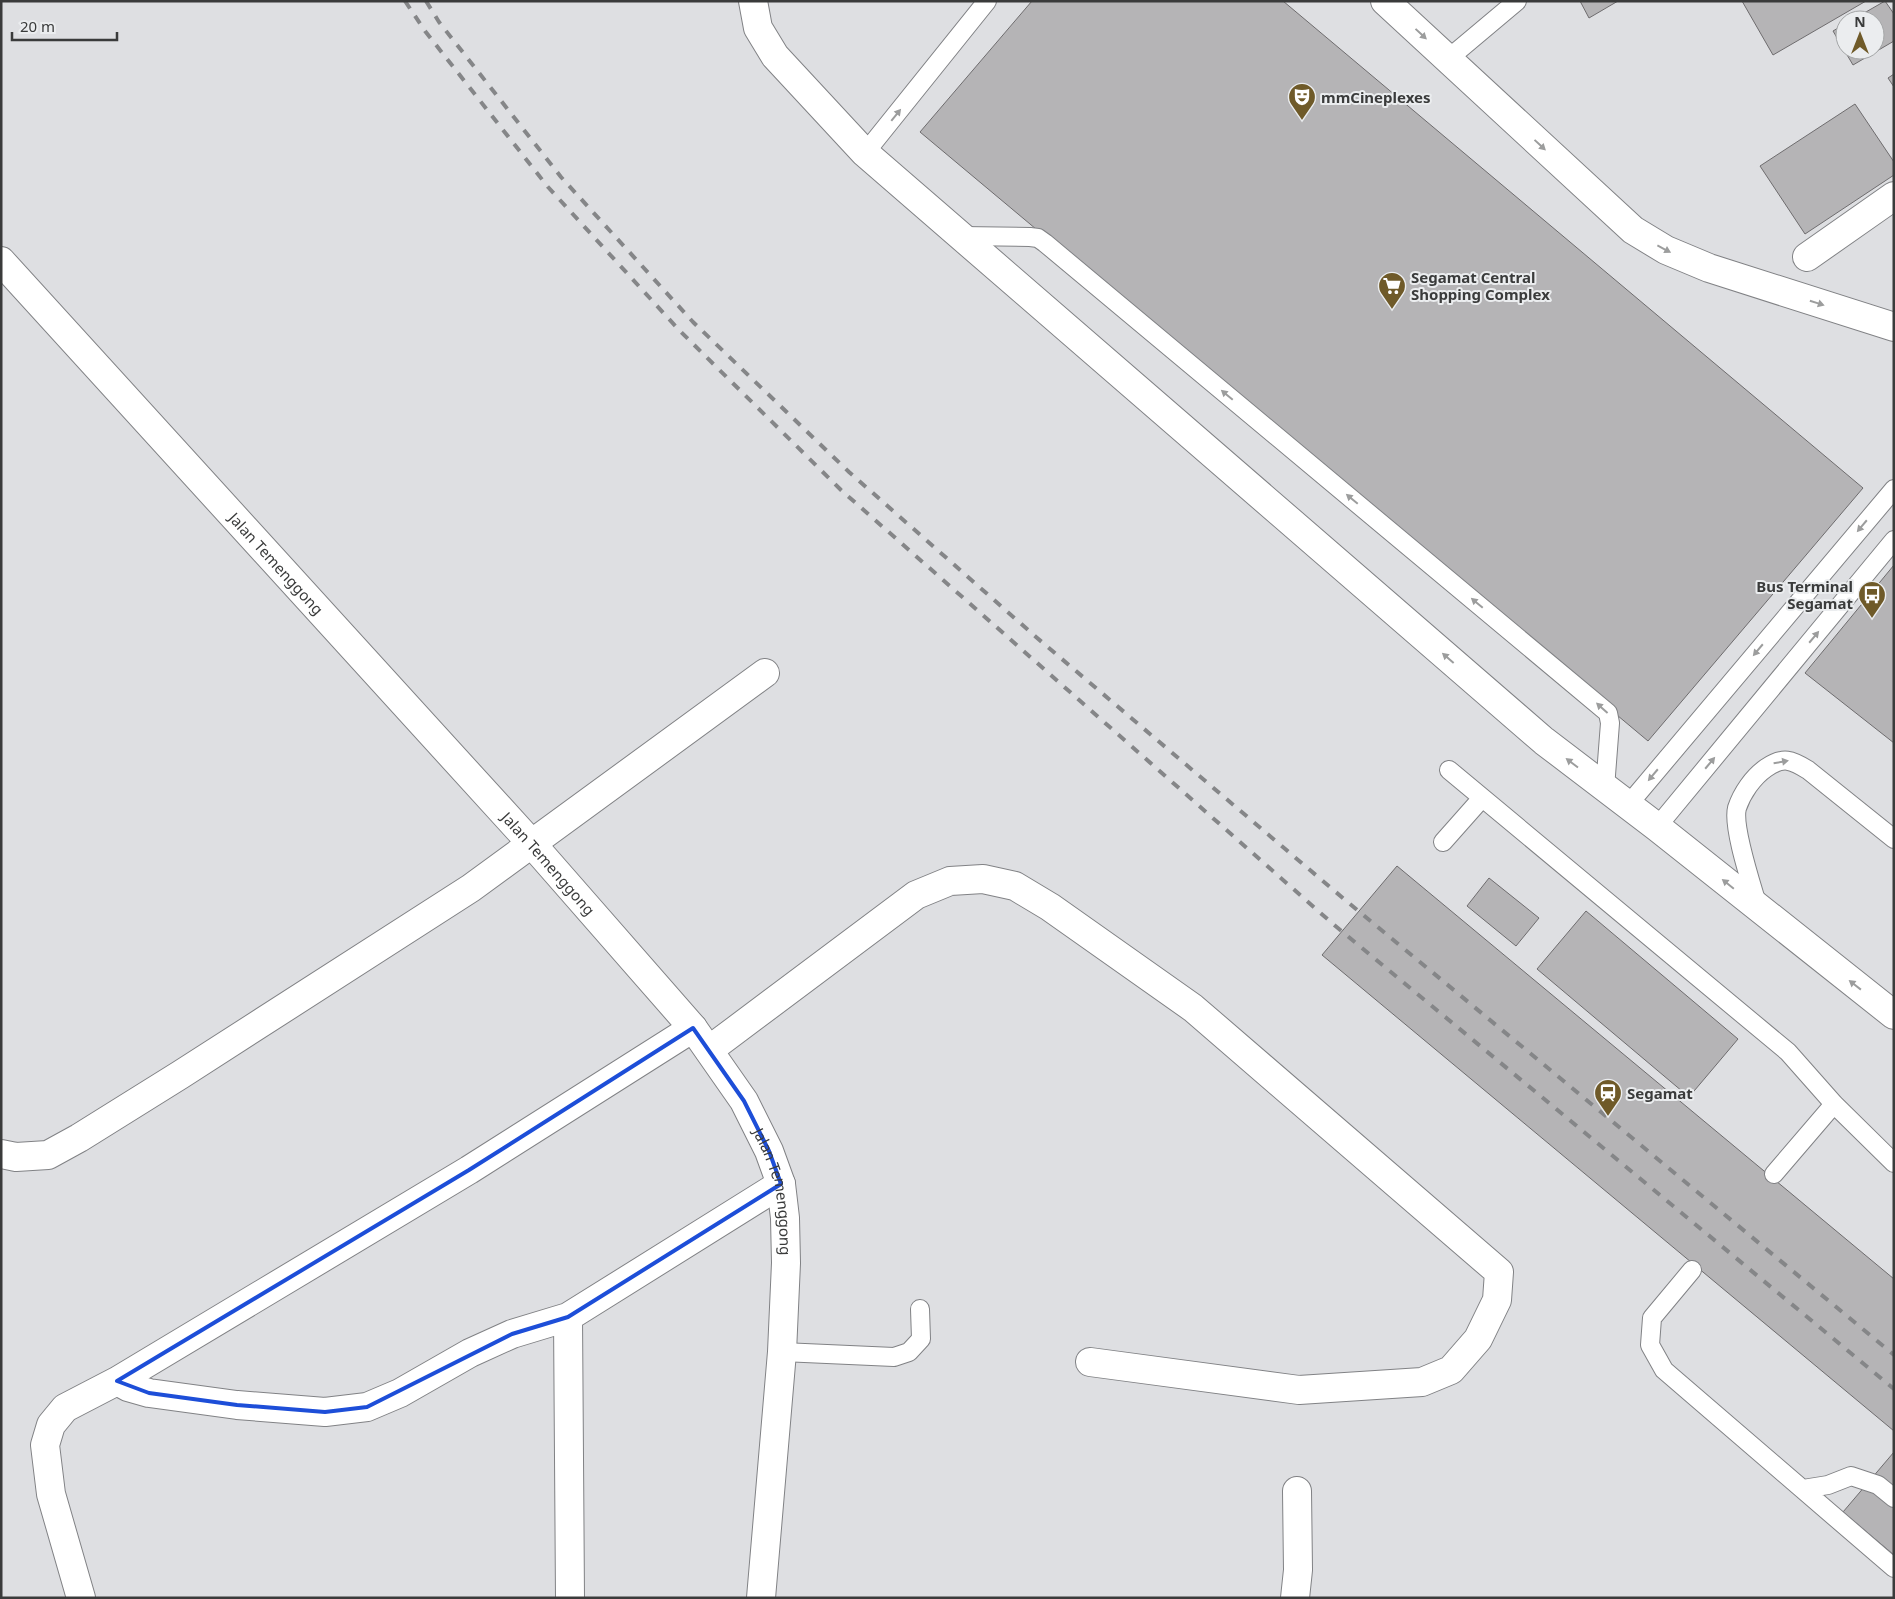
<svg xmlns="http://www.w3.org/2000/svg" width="1895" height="1599" font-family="'Noto Sans',sans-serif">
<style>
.building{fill:#b5b4b6;stroke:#6e6c6e}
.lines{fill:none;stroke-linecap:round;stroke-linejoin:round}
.lane-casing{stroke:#818285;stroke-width:20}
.street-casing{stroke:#818285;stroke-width:30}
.secondary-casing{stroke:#818285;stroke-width:30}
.lane{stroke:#fff;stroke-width:18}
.street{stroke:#fff;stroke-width:28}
.secondary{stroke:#fff;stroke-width:28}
.rail{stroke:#858688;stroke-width:4;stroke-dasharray:9 9;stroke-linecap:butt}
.oneway{fill:#9c9d9d}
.marked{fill:none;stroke:#1d4ed8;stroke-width:4;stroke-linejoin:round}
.labels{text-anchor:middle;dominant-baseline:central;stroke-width:4;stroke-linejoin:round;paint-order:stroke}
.poi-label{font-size:15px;font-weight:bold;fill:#3a3b3b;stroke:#ebedef;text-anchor:start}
.street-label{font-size:15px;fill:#3a3b3b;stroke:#ebedef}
</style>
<rect width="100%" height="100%" fill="#dedfe2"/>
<path class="building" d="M1032,1H1283L1863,488L1648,741L920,132Z
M1580,1H1618L1589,18Z
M1742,1H1866L1773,55Z
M1885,1L1894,14V41L1853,65L1833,31L1845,24V50H1875V20H1852Z
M1894,74V87L1888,78Z
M1855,104L1894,162V175L1805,234L1760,166Z
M1894,565V743L1805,673Z
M1397,866L1894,1279V1431L1322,955Z
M1489,878L1539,918L1516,946L1467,906Z
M1586,911L1738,1039L1689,1097L1537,969Z
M1894,1452V1555L1843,1512Z"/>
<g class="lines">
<defs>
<path id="lane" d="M1448,59L1517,1
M865,153L987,1
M961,236L1030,237L1038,238L1045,243L1608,713L1610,723L1605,788
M1449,770L1788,1052L1834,1104L1894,1163
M1628,805L1894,489
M1657,827L1894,540
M1443,842L1482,798
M1758,907C1752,886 1732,827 1737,808C1742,793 1753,777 1766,768C1783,756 1792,760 1808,770L1894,839
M1774,1174L1834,1104
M1692,1270L1652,1318L1650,1345L1664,1370L1894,1568
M782,1352L894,1357L909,1352L921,1339L920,1309
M1803,1489L1828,1485L1851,1476L1878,1485L1894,1498"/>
<path id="street" d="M753,1L758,28L775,56L865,153L1544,741L1657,827L1894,1015
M1385,1L1633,230L1666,250L1709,268L1894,327
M1807,257L1894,196
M709,1050L916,895L950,881L983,879L1015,886L1050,907L1193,1008L1499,1272L1497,1300L1478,1339L1451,1370L1422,1382L1299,1390L1090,1362
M1,1154L16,1157L48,1155L79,1138L180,1075L471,888L765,673
M568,1317L570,1598
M117,1381L469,1170L693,1028
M81,1598L51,1494L45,1445L51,1425L65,1408L117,1381L128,1387L149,1393L237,1405L325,1412L367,1407L400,1393L470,1353L512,1334L568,1317L781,1184
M1295,1598L1298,1570L1297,1491"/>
<g id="secondary">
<path id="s1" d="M1,261L532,844L693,1028L744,1101L769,1151L781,1184L785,1218L786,1263L782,1352L761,1598"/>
</g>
</defs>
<use href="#lane" class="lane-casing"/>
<use href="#street" class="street-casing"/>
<use href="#secondary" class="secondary-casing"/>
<use href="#lane" class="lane"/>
<use href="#street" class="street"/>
<use href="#secondary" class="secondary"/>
<path class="rail" d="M405,1L425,31L548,187L680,331L841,490L1333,924L1894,1389
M426,1L439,22L561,177L693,322L849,472L1036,637L1344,899L1894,1355"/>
</g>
<defs><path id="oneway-solid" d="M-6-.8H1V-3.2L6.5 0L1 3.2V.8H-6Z" transform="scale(1.25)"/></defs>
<g class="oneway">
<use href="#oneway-solid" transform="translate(1421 34) rotate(43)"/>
<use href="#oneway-solid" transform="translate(896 115) rotate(-51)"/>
<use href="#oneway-solid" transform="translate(1540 145) rotate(43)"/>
<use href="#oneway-solid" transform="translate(1664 249) rotate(28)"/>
<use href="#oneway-solid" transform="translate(1817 303) rotate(18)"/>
<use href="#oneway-solid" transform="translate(1227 395) rotate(-140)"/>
<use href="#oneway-solid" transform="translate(1352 499) rotate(-140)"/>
<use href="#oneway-solid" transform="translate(1862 526) rotate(130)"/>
<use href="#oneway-solid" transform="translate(1477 603) rotate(-140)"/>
<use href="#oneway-solid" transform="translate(1814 637) rotate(-50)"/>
<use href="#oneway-solid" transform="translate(1758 650) rotate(130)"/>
<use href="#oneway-solid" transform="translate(1448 658) rotate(-139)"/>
<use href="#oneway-solid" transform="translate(1602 708) rotate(-138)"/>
<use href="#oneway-solid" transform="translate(1781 762) rotate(-10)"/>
<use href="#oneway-solid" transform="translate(1572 763) rotate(-143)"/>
<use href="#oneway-solid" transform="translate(1710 763) rotate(-50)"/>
<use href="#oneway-solid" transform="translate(1653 775) rotate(130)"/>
<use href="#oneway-solid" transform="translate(1728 884) rotate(-141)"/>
<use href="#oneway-solid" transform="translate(1855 985) rotate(-142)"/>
</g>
<path class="marked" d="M693,1028L744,1101L769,1151L781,1184L568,1317L512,1334L367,1407L325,1412L237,1405L149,1393L117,1381L469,1170Z"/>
<defs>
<symbol id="theatre-pin" viewBox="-11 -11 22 30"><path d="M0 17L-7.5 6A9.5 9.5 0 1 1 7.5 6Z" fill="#6f5a29" stroke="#ebedef"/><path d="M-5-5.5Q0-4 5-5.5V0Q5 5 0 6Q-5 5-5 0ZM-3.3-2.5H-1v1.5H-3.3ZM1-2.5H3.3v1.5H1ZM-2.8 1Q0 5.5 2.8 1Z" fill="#fff"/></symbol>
<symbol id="supermarket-pin" viewBox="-11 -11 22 30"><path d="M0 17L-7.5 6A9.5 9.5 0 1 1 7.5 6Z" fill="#6f5a29" stroke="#ebedef"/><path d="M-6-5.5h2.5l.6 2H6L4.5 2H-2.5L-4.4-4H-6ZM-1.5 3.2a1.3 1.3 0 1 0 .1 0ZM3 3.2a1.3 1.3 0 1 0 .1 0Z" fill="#fff"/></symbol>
<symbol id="bus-pin" viewBox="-11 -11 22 30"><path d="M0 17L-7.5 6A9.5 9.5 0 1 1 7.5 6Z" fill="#6f5a29" stroke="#ebedef"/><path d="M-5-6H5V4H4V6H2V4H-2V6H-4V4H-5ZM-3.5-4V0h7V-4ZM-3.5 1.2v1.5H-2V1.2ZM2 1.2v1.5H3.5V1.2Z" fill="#fff"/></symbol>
<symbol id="station-pin" viewBox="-11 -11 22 30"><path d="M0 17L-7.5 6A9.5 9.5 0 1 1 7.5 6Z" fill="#6f5a29" stroke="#ebedef"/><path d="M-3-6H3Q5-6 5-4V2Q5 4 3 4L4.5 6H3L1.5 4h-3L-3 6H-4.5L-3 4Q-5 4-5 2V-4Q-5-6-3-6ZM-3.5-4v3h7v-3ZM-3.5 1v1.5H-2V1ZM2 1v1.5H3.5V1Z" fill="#fff"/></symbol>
</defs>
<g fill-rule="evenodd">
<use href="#theatre-pin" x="1286" y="81" width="32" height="43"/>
<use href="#supermarket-pin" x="1376" y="270" width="32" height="43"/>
<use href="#bus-pin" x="1856" y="579" width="32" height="43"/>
<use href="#station-pin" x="1592" y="1077" width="32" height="43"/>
</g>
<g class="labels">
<g class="poi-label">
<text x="1321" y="97">mmCineplexes</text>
<text x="1411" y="277">Segamat Central<tspan x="1411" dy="17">Shopping Complex</tspan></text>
<text x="1853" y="586" text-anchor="end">Bus Terminal<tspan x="1853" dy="17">Segamat</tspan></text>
<text x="1627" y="1093">Segamat</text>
</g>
<g class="street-label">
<text stroke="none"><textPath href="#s1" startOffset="409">Jalan Temenggong</textPath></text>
<text stroke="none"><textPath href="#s1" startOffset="814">Jalan Temenggong</textPath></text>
<text stroke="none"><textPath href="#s1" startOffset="1219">Jalan Temenggong</textPath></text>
</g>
</g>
<rect width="1895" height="1599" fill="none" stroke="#3a3b3b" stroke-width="5"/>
<g transform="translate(1860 35)"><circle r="24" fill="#ebedef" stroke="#a4a6a7"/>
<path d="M0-4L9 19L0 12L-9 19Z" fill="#6f5a29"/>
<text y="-8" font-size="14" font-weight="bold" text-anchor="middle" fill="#3a3b3b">N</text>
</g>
<path d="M12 32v8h105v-8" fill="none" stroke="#3a3b3b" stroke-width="2.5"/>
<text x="20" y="32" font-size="15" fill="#3a3b3b" stroke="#ebedef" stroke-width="4" paint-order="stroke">20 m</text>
</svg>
